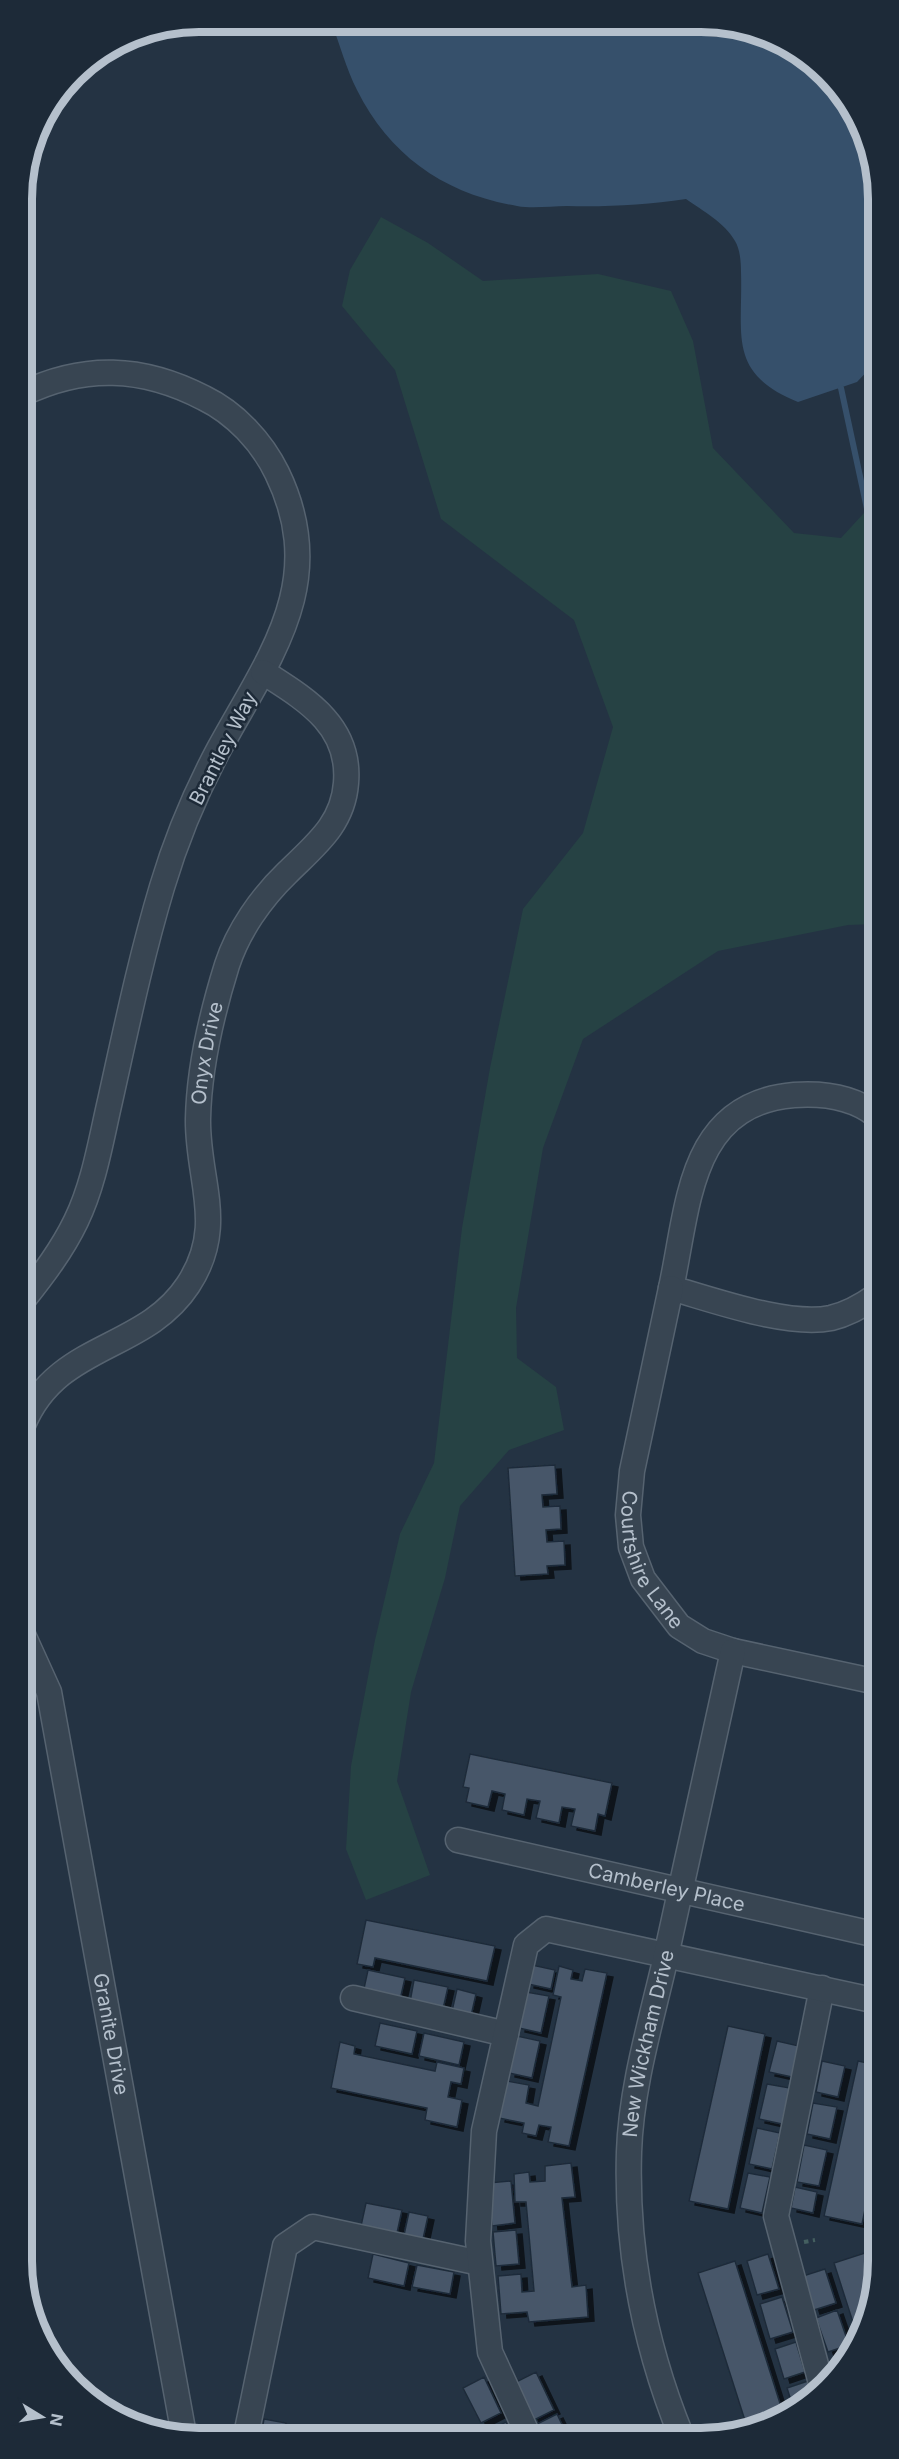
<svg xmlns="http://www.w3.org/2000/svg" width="899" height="2459" font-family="Inter,sans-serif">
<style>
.green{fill:#264244}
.water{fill:#36506b}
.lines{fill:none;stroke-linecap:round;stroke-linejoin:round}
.stream{stroke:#36506b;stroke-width:6}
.building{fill:#475769;stroke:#1f2c3a;stroke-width:1.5;filter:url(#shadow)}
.minor-casing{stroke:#566370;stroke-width:27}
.path{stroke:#445f60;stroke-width:4;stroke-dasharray:4.5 4.5;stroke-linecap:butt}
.minor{stroke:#384552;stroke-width:24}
.labels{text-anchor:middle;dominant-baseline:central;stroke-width:5;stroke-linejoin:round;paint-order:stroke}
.street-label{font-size:20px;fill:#b5c0cc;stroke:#1d2a38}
.rim{fill:none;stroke:#b5c0cc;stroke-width:8}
</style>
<defs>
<filter id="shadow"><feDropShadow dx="6" dy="4" stdDeviation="0" flood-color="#0009"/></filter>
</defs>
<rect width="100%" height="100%" fill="#243343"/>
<path class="green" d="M381,217L428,243L483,281L598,274L671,291L693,341L713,448L794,533L841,538L875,501L876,924L848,925L718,951L583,1039L543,1148L516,1308L517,1358L556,1387L564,1430L509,1450L460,1506L445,1578L411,1692L397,1781L430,1875L366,1900L346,1849L351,1766L375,1640L400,1534L434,1463L462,1228L490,1068L523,909L583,833L613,727L574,620L441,519L395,370L342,306L350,270Z"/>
<path class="water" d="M331,22L680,24C683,27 687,31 691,33C703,37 742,40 751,33L826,73L854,110L875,164V363L857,382L798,402C727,373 743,336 741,272C741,262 740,249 735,241C725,223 703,211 686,199C646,205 607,207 567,206C551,206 533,209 517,206C445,194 390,156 357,90C346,69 340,44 331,22Z"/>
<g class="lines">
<path class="stream" d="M841,388L875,546"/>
</g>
<path class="building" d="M555,1465L557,1494L542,1495L543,1507L560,1506L561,1529L546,1530L547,1542L564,1541L565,1565L547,1566L548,1574L515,1576L508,1468Z
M470,1754L612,1783L605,1816L598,1814L595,1831L571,1826L575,1809L562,1807L559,1823L536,1818L540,1801L527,1799L524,1815L502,1810L505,1794L492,1791L488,1807L466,1802L469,1788L463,1787Z
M366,1920L495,1946L487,1981L375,1958L373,1967L357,1964Z
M532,1965L555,1970L551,1989L528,1984Z
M559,1966L573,1970L571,1979L582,1981L585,1969L607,1973L569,2146L548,2142L551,2127L539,2125L536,2136L522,2133L524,2123L499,2118L507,2081L529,2085L526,2103L538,2106L561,1997L553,1995Z
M368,1970L405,1978L400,2000L363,1993Z
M414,1980L448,1987L443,2009L410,2002Z
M457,1989L476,1994L471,2016L452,2011Z
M526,1992L549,1996L541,2033L519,2028Z
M380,2023L417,2031L412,2054L375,2046Z
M728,2026L765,2034L728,2209L689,2201Z
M424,2033L464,2042L459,2065L419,2056Z
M517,2036L540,2041L532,2078L509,2073Z
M777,2041L799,2046L792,2077L769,2072Z
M340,2042L355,2046L354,2054L435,2071L437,2062L464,2068L461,2084L451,2082L448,2097L462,2100L457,2127L425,2120L427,2108L331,2088Z
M822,2061L845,2066L838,2097L816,2092Z
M858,2061L877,2065V2152L862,2224L824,2216Z
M767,2084L790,2088L782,2124L759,2119Z
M813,2103L837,2107L830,2139L807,2134Z
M757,2128L780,2133L772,2169L749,2164Z
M804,2145L827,2150L819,2186L797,2182Z
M571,2163L575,2197L562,2198L572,2287L586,2285L588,2317L529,2322L527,2312L501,2314L498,2276L521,2274L522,2292L534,2291L526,2202H515L514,2174L529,2172L530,2182L545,2181V2166Z
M748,2173L770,2177L762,2213L740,2208Z
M511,2181L515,2223L492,2226L488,2183Z
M795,2187L817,2192L813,2213L791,2208Z
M366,2203L402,2210L397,2233L361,2226Z
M409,2212L428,2216L423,2239L404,2235Z
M516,2230L519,2264L496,2266L493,2232Z
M871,2251L878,2272L865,2328L858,2338L834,2263Z
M373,2254L409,2263L404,2286L368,2278Z
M768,2254L779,2289L757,2295L747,2261Z
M735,2261L784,2416L748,2430L698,2273Z
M417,2265L454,2272L450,2294L412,2287Z
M825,2269L836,2303L814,2310L803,2276Z
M782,2297L793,2332L770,2339L760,2304Z
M837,2310L849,2345L828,2352L816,2318Z
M796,2342L805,2372L784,2379L775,2349Z
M843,2363L835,2377L832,2367Z
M536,2372L554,2410L534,2420L516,2382Z
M484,2377L501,2413L481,2423L463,2388Z
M808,2381L812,2395L794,2410L787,2388Z
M557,2414L567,2435H542L537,2424Z
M264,2419L286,2423L283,2435H261Z
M506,2422L512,2435H487L486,2432Z"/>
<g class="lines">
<defs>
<g id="minor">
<path d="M22,394C84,364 142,366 204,398C235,413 262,442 277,473C330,582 269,657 219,749C196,792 176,840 162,887C141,957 126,1029 110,1101C101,1140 94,1184 76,1221C62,1250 43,1275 23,1300"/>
<path d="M876,1115C853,1097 822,1093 794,1095C688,1104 689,1206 671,1288C714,1300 788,1327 831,1318C848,1314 862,1306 876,1296"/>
<path id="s1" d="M671,1288L632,1471L628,1515L631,1547L643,1579L679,1626L703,1641L733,1651L877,1682"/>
<path id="s2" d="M23,1425C57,1342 144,1352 188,1285C227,1226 197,1180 198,1119C199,1068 212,1013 227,965C238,931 261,898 287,873C314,846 343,825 346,783C351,725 305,699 263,672"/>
<path id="s3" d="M24,1637L49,1692L184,2435"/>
<path id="s4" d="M458,1840L877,1935"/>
<path d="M353,1998L506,2034"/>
<path d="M822,2387L776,2216L822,1988"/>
<path d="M246,2435L285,2246L313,2227L480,2263"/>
<path d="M528,2435L490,2352L478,2241L484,2131L526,1945L546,1929L877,2001"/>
<path id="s5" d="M681,2435C644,2344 626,2249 629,2152C631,2089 650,2025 664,1965C687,1860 710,1756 733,1651"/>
</g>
</defs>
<use href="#minor" class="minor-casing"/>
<path class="path" d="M804,2242L815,2240"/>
<use href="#minor" class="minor"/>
</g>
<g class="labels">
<g class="street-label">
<text transform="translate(223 748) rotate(-63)">Brantley Way</text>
<text stroke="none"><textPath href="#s2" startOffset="458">Onyx Drive</textPath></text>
<text stroke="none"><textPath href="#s1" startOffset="282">Courtshire Lane</textPath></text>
<text stroke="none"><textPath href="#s4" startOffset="214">Camberley Place</textPath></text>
<text stroke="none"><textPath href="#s3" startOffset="408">Granite Drive</textPath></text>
<text stroke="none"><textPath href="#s5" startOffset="400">New Wickham Drive</textPath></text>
</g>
</g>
<path d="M0 0H899V2459H0ZM199 32H701A167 167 0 0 1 868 199V2261A167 167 0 0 1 701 2428H199A167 167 0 0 1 32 2261V199A167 167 0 0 1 199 32Z" fill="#1d2a38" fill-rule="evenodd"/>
<path class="rim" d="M199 32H701A167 167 0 0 1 868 199V2261A167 167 0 0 1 701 2428H199A167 167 0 0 1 32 2261V199A167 167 0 0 1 199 32Z"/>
<g transform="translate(42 2417) rotate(101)" stroke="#1d2a38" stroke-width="4.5" paint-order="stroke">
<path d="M0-4.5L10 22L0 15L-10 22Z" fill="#b5c0cc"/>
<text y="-9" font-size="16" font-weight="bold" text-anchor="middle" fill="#b5c0cc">N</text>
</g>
</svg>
